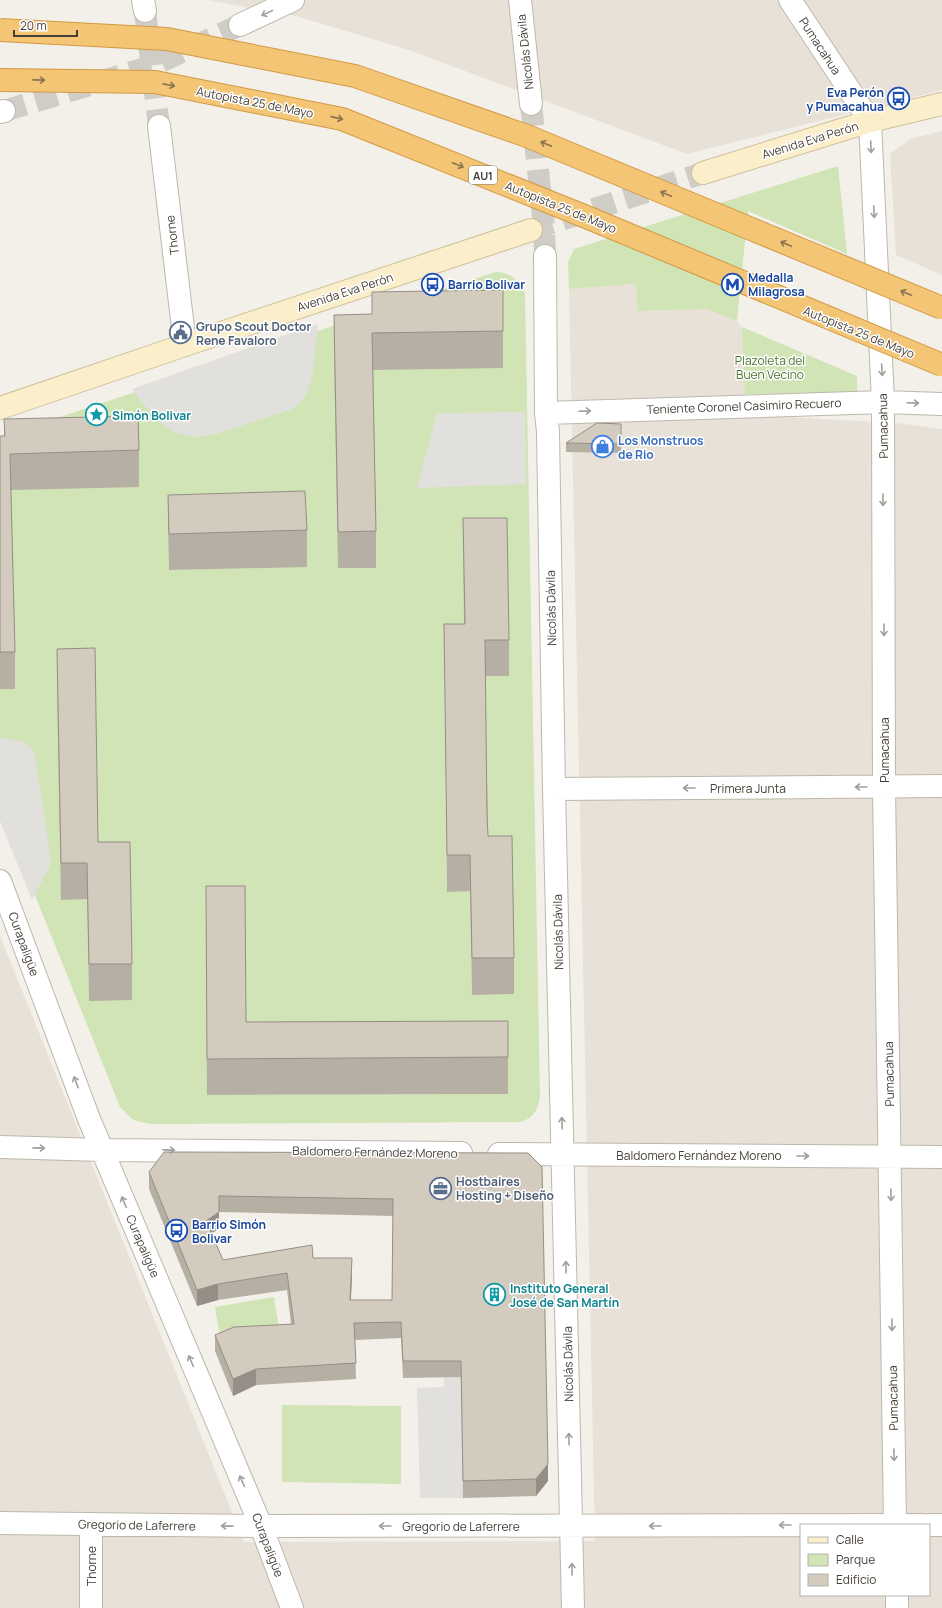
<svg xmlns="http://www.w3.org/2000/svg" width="942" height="1608" font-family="Manrope,sans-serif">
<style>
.residential{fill:#e7e1d7;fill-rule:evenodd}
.green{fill:#d0e4b5;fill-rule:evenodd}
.parking{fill:#e2e0dd}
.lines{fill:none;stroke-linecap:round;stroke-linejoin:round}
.street-tunnel{stroke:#d0cdc6;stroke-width:22;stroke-dasharray:22 11;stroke-linecap:butt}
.secondary-tunnel{stroke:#d0cdc6;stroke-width:22;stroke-dasharray:22 11;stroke-linecap:butt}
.street-casing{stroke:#beb7ac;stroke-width:24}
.secondary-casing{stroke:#cfc09b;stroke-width:24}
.street{stroke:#fff;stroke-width:22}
.secondary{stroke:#fbeecb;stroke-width:22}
.highway-bridge-casing{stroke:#d29944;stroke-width:24;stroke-linecap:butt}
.highway-bridge{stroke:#f3c574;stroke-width:22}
.wall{fill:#b6afa4;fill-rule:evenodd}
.shaded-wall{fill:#948e86}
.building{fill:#d4cbbf;stroke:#948e86;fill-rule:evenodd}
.oneway{stroke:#a2a09c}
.oneway2{stroke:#8b7550}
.labels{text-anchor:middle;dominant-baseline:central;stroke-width:3;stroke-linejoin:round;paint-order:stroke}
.shield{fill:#fff;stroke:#7e7974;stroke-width:1}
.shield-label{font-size:11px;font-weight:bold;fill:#464038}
.street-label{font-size:12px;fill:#464038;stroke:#fff}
.transit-label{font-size:12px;font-weight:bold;fill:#164399;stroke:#fff;text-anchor:start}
.service-label{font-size:12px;font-weight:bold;fill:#4e5e75;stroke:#fff;text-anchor:start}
.park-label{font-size:12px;fill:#4b742f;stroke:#fff}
.culture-label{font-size:12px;font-weight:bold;fill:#0d838f;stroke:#fff;text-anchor:start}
.shop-label{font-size:12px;font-weight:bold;fill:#366cbe;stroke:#fff;text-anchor:start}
</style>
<rect width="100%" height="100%" fill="#f3f0e9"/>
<path class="residential" d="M207,0H942V90L687,154L409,50L296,16Z
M942,131V275L896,255L890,154L910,139Z
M636,284L637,311L706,309L737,321L742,327L747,415L897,423L942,429V1608H0V936L244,1542L595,1541L569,289ZM801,1525H929V1595H801Z"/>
<path class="green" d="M838,166L847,254L748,211L737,321L706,309L637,311L636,284L569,289L568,262L574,249Z
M495,272C510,272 518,279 525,293L540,1096C538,1110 534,1118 520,1122L150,1124L133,1120L120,1107L0,808V689L15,688L0,437ZM168,532L306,566L169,570ZM465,660L509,676H485L488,872L472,995L470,891H447L444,661ZM130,878L89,1001L87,899ZM206,923L246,1059L508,1094L208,1095Z
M742,327L857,376V393L745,394Z
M274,1297L279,1328L220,1337L215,1307Z
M282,1405L401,1406V1484L282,1482Z"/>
<path class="parking" d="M318,324L312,377L308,390L300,404L290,410L216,434L197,437L188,436L174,432L161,423L149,411L132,389L274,339Z
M525,412L526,484L417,488L437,413Z
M0,738L22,741L31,747L35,756L51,860L50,865L32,900L0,821Z
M444,1366H462L463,1498H420L417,1388L444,1387Z"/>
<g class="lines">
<path class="street-tunnel" d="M145,11L159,126
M531,104L544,226L545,256
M4,111L152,66L240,25"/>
<path class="secondary-tunnel" d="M531,230L703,173"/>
<defs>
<path id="street" d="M143,0L145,11
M520,0L531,104
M790,0L870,121L883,402L884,787L895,1525
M240,25L293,0
M0,112L4,111
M159,126L185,345
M545,256L546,413L548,432L554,789L573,1608
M546,413L883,402L942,404
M554,789L942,786
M0,881L89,1119L261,1526L292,1608
M0,1147L102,1150L461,1153
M499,1154L942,1157
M0,1523L261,1526L922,1525
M929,1525H942
M897,1595V1608
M91,1608V1524"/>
<path id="secondary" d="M703,173L870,121L942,104
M0,408L185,345L531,230"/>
</defs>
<use href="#street" class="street-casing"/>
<use href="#secondary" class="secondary-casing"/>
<use href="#street" class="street"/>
<use href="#secondary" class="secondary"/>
<defs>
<path id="highway-bridge" d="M0,30L167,39L355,76L527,136L942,308
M0,80L155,82L342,119L584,216L942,365"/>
</defs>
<use href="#highway-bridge" class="highway-bridge-casing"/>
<use href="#highway-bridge" class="highway-bridge"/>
</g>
<path class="wall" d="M334,315L503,331V368L373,370L376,531V568H338L334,351Z
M4,419L139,450V487L11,490L15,652V689H0V436H4Z
M621,424V453L566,452V443Z
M168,495L307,530V567L169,570L168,531Z
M463,518L509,640V676H485L488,836L514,958V994L472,995L470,891L447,892L444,624H464Z
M57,649L98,842L132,964V1000L89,1001L87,899L61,900L57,685Z
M206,922L246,1022L508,1021V1094L207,1095Z
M528,1153L548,1481L536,1496L463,1498L461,1377L403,1378L401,1338L355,1340L356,1379L256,1385L233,1396L215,1351V1335L291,1324L287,1290L218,1300L197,1306L149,1189V1172ZM219,1212L393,1216L392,1300H351L352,1274L313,1258L223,1260L211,1234L219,1228Z"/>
<path class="shaded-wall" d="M219,1212V1228L206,1238V1221Z
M352,1258V1274L350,1316V1300Z
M218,1284V1300L197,1306V1290Z
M256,1369V1385L233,1396V1379Z
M548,1464V1481L536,1496V1479Z"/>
<path class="building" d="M503,290V331L372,333L376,531L338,532L334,315L372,314V292Z
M138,416L139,450L10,454L15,652H0V436H5L4,419Z
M597,423L621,424V444L566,443Z
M305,491L307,530L169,534L168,495Z
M463,518H507L509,640H485L487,814L488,836H512L514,958H472L470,855H447L444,624H465Z
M95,648L98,842H130L132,964H89L87,863H61L57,649Z
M206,886H245L246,1022L508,1021V1057L207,1059Z
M164,1152L528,1153L542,1167L548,1464L536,1479L463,1481L461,1361H403L401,1322L354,1323L356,1363L256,1369L233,1379L215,1335L234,1327L294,1324L287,1273L218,1284L197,1290L149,1172ZM219,1196L393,1199L392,1300H350L352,1258H313L312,1245L223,1260L206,1221L219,1212Z"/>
<defs><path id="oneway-shaft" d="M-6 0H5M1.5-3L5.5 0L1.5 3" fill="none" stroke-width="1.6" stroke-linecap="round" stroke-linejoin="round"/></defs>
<g class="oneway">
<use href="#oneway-shaft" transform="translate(267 13) rotate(155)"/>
<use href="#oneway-shaft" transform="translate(871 147) rotate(87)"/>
<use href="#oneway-shaft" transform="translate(874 212) rotate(87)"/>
<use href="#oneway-shaft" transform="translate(882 370) rotate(87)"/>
<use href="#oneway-shaft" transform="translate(913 403) rotate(2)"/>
<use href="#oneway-shaft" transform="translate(585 411) rotate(-2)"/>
<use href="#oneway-shaft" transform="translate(883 500) rotate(90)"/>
<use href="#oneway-shaft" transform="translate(884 630) rotate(90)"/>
<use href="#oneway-shaft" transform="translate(861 787) rotate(180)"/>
<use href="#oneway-shaft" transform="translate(689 788) rotate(180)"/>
<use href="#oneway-shaft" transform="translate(76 1082) rotate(-110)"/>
<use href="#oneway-shaft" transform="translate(562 1123) rotate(-92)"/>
<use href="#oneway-shaft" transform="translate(39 1148) rotate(1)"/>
<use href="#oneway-shaft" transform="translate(169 1150) rotate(1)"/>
<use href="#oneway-shaft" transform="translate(803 1156)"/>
<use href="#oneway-shaft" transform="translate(891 1195) rotate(89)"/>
<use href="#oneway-shaft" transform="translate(124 1202) rotate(-113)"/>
<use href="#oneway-shaft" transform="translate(566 1267) rotate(-91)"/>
<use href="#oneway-shaft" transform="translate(892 1325) rotate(89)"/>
<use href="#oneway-shaft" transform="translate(191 1361) rotate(-113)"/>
<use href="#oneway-shaft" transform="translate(569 1439) rotate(-91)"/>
<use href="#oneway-shaft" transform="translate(894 1455) rotate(89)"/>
<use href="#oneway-shaft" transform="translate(242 1481) rotate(-113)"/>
<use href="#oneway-shaft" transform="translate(785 1525) rotate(180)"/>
<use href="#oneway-shaft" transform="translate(227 1526) rotate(-179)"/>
<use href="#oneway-shaft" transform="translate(385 1526) rotate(180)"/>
<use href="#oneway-shaft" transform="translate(655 1526) rotate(180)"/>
<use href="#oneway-shaft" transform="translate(572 1569) rotate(-91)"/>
</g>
<g class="oneway2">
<use href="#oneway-shaft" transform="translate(39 80) rotate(1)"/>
<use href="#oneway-shaft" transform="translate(169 85) rotate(11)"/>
<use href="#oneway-shaft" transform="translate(337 118) rotate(13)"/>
<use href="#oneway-shaft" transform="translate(546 144) rotate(-157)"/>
<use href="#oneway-shaft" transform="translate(458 165) rotate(22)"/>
<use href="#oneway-shaft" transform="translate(666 194) rotate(-157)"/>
<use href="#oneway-shaft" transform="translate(786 244) rotate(-157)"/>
<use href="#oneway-shaft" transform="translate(906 293) rotate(-157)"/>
</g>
<defs>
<symbol id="bus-ring" viewBox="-11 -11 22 22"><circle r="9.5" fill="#fff" stroke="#1a4fb4" stroke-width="1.5"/><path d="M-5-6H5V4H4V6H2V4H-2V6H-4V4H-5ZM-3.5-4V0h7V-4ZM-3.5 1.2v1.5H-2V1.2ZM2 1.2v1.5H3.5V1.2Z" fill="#1a4fb4"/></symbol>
<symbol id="metro-ring" viewBox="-11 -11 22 22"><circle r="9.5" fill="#fff" stroke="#1a4fb4" stroke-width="1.5"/><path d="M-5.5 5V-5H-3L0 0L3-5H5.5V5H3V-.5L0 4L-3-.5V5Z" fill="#1a4fb4"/></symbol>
<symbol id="civic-ring" viewBox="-11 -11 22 22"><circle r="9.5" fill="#fff" stroke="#5c6f8a" stroke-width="1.5"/><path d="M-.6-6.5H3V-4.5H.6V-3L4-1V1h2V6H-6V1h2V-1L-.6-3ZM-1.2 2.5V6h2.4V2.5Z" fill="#5c6f8a"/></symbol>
<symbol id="sight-ring" viewBox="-11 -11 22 22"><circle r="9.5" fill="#fff" stroke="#0f9aa8" stroke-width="1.5"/><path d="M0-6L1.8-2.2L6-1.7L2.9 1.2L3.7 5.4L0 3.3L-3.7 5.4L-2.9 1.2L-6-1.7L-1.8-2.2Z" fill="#0f9aa8"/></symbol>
<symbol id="shop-ring" viewBox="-11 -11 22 22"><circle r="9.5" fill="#fff" stroke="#3f7fe0" stroke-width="1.5"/><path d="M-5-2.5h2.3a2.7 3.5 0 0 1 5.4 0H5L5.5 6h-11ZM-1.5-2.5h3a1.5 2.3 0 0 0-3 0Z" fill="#3f7fe0"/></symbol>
<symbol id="office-ring" viewBox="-11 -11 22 22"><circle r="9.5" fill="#fff" stroke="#5c6f8a" stroke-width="1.5"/><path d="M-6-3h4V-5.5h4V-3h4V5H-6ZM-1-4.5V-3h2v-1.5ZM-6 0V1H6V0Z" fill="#5c6f8a"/></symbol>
<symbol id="building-ring" viewBox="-11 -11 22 22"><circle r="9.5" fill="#fff" stroke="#0f9aa8" stroke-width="1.5"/><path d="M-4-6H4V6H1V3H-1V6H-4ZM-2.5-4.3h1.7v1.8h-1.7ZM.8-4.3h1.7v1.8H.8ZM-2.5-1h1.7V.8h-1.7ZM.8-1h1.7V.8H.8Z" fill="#0f9aa8"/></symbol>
</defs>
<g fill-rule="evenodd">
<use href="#bus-ring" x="886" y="86" width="25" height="25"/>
<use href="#bus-ring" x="420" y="272" width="25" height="25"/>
<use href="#metro-ring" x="720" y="272" width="25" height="25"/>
<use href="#civic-ring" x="168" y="320" width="25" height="25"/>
<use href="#sight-ring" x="84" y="402" width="25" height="25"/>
<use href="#shop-ring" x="590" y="434" width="25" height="25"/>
<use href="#office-ring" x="428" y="1176" width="25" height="25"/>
<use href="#bus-ring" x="164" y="1218" width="25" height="25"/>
<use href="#building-ring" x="482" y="1282" width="25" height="25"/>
</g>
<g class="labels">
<rect class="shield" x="469" y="166" width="28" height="18" rx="3"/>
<g class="shield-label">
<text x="483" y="175">AU1</text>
</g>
<g class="street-label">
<text transform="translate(820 46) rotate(57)">Pumacahua</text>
<text transform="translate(525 52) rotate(-96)">Nicolás Dávila</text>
<text transform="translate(255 102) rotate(11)">Autopista 25 de Mayo</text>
<text transform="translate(810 140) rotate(-17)">Avenida Eva Perón</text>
<text transform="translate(561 207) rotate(22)">Autopista 25 de Mayo</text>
<text transform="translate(172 235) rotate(-97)">Thorne</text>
<text transform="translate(345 292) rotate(-18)">Avenida Eva Perón</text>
<text transform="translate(859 332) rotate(22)">Autopista 25 de Mayo</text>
<text transform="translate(744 406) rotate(-2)">Teniente Coronel Casimiro Recuero</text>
<text transform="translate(883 426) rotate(-91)">Pumacahua</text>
<text transform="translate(551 608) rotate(-91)">Nicolás Dávila</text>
<text transform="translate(884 750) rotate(-90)">Pumacahua</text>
<text x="748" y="788">Primera Junta</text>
<text transform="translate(558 932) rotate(-91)">Nicolás Dávila</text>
<text transform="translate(24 944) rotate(70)">Curapaligüe</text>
<text transform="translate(889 1074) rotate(-91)">Pumacahua</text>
<text transform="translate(375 1152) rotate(1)">Baldomero Fernández Moreno</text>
<text x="699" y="1155">Baldomero Fernández Moreno</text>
<text transform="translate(143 1246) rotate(67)">Curapaligüe</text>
<text transform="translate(568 1364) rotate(-91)">Nicolás Dávila</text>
<text transform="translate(893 1398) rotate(-91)">Pumacahua</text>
<text transform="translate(137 1525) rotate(1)">Gregorio de Laferrere</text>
<text x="461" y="1526">Gregorio de Laferrere</text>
<text transform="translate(268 1545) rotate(69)">Curapaligüe</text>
<text transform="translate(91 1566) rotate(-90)">Thorne</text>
</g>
<g class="transit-label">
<text x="884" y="92" text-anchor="end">Eva Perón<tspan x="884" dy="14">y Pumacahua</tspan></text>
<text x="748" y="277">Medalla<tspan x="748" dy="14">Milagrosa</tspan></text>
<text x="448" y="284">Barrio Bolivar</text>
<text x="192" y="1224">Barrio Simón<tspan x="192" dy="14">Bolivar</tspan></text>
</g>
<g class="service-label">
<text x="196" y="326">Grupo Scout Doctor<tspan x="196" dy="14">Rene Favaloro</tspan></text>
<text x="456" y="1181">Hostbaires<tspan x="456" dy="14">Hosting + Diseño</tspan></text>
</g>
<g class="park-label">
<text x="770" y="360">Plazoleta del<tspan x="770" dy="14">Buen Vecino</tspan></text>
</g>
<g class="culture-label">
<text x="112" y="415">Simón Bolivar</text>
<text x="510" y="1288">Instituto General<tspan x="510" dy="14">José de San Martín</tspan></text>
</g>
<g class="shop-label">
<text x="618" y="440">Los Monstruos<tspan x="618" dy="14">de Rio</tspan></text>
</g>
</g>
<rect x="800" y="1524" width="130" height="72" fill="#ffffff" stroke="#b5b3af"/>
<rect x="808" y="1537" width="20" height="6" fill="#fbeecb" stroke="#b5b3af"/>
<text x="836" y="1544" font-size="12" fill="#464038">Calle</text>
<rect x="808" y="1554" width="20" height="12" fill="#d0e4b5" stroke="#b5b3af"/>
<text x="836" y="1564" font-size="12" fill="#464038">Parque</text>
<rect x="808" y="1574" width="20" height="12" fill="#d4cbbf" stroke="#b5b3af"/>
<text x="836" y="1584" font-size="12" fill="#464038">Edificio</text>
<path d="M14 30v6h63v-6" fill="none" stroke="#464038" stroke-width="2"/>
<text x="20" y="30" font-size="12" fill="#464038" stroke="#ffffff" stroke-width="3" paint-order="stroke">20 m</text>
</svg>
